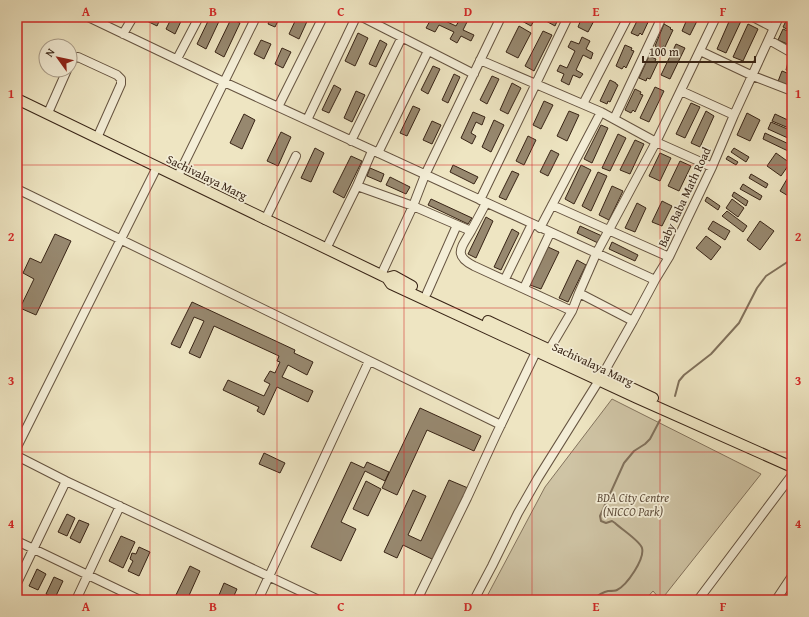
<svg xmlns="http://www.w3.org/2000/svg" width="809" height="617" font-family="'Gentium Book Plus',serif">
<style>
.green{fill:#cfc4a5;stroke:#84745e}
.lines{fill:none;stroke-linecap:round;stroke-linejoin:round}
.stream{stroke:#80705a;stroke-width:2}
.building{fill:#97886f;stroke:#382416}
.minor-casing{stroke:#665441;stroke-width:10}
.major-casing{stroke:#382416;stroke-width:12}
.minor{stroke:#f4eed7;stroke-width:8}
.major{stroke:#eee5c2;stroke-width:10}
.grid{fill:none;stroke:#d62828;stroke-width:1;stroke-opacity:0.55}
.labels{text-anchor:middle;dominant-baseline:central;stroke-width:3.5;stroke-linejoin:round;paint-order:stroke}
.street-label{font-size:12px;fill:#382416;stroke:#f4eed7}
.park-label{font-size:12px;font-style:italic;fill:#5e4c3a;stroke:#f4eed7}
.neatline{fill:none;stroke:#d62828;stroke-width:1.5}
.grid-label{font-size:13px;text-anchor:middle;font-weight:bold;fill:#d62828}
</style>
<rect width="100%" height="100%" fill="#eee5c2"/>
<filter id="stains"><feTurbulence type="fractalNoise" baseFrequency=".005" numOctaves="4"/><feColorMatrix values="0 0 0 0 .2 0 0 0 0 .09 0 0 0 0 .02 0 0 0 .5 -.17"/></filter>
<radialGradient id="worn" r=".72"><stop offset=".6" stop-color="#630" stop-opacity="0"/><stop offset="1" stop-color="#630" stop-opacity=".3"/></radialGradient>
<path class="green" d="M612,399L761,474L661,600L653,591L645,600H485L545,487Z"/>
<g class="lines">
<path class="stream" d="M675,396L679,381L684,375L711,354L739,323L757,288L766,276L792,259
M592,600C597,596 602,592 608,591C611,591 615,591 617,590C627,585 645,559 642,548C640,541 621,529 615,523L612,521L606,523L601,521L600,516L624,463L634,451L645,444L650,439L660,420"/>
</g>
<path class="building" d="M150,17H161L157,26L147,21Z
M172,17H183L175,34L166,29Z
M210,17H221L206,49L197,44Z
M271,17H280L275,27L268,24Z
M297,17H309L299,39L289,34Z
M423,17H443L441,19L456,26L460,19L467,22L463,30L474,35L471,41L461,36L457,43L450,39L454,32L439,25L435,32L426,28L430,21Z
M522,17H536L531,26L520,20Z
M548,17H559L555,26L546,21Z
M582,17H596L588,32L578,27Z
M639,17L650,18L642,35L640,33L638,36L631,33Z
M688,17H699L690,35L682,31Z
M731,17L741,21L726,53L717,49Z
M788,17L792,18V32L783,27Z
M231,19L240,23L224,57L215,52Z
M664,24L671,28L670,29L673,30L665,47L663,46L661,49L655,46Z
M748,24L758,29L743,61L733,57Z
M519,26L531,33L518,58L506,52Z
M783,29L792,33V46L778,40Z
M543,31L552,35L534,71L525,66Z
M358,33L368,38L355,66L345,61Z
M582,37L590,41L586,49L593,53L591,59L583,55L576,70L583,74L580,78L573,75L569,85L561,81L564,74L557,71L560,65L567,68L575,51L568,47L571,41L579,44Z
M261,40L271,44L264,59L254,54Z
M380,40L387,44L376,67L369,64Z
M676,44L685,48L670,79L661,75Z
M625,45L632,48L631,50L634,51L626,68L624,66L622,69L616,66Z
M282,48L291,52L283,68L275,64Z
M649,56L656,59L655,61L658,62L650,79L647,78L646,81L639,78Z
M789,58L792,59V72L786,70Z
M433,66L440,69L428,94L421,90Z
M782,71L792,75V89L777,84Z
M454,74L460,77L448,103L442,100Z
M492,76L499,79L487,104L480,100Z
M610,80L616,83V84L618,85L610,102L608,101L607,104L600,101Z
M512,83L521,88L508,114L500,110Z
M334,85L341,89L329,113L322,110Z
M655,87L664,91L649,122L640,118Z
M635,89L641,92L640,94L643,95L635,112L633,110L631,113L625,110Z
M356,91L365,95L352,122L344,118Z
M544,101L553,105L541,129L533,125Z
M691,103L700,107L685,138L676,134Z
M413,106L420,109L407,136L400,133Z
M569,111L579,115L567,141L557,136Z
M706,111L714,116L700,147L691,143Z
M473,112L485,117L482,125L476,122L471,133L476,136L472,144L461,138Z
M747,113L760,120L750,141L737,135Z
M244,114L255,120L242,149L230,143Z
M775,114L792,122L791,129L772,121Z
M494,120L504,125L491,152L482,147Z
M432,121L441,125L432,144L423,140Z
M771,122L792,131L790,139L768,129Z
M601,125L608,128L592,163L584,159Z
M281,132L291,137L278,166L267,161Z
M765,133L791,145L788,151L763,139Z
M618,134L626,138L610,171L602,168Z
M528,136L536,140L524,165L516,161Z
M635,140L644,144L630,174L620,170Z
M315,148L324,153L311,182L301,178Z
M734,148L749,157L746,162L731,152Z
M551,150L559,154L548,176L540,172Z
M660,153L671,158L660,181L649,176Z
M776,153L790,163L781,176L767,166Z
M351,156L362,161L344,198L333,192Z
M728,156L738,162L736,165L726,159Z
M680,161L691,166L679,191L668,186Z
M453,165L478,177L474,184L450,172Z
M581,165L591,170L574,204L565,199Z
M370,168L384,174L381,182L367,176Z
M512,171L519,174L506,200L499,197Z
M598,172L607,176L591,211L582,206Z
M751,174L768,184L766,188L749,178Z
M390,177L410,187L406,194L386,185Z
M787,179L792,182V193L790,197L780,191Z
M743,184L762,196L760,200L740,189Z
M612,186L623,191L609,220L599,215Z
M734,192L748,201L746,206L732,196Z
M707,197L720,206L718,210L705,201Z
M431,199L472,218L468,224L428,205Z
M732,199L744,208L738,217L726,208Z
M662,201L672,206L662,226L652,222Z
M637,203L646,208L635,232L625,228Z
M727,211L747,226L743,232L722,216Z
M486,217L493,221L476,258L468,254Z
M713,221L730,231L725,240L708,229Z
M760,221L774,231L760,250L747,240Z
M580,226L602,236L598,243L577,233Z
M512,229L519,233L501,270L494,267Z
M55,234L71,241L36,315L20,308L34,279L23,273L30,258L41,263Z
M706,236L721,247L711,260L696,248Z
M612,242L638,255L635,261L609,249Z
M548,247L559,252L541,289L530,285Z
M577,260L586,265L568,302L559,298Z
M192,302L295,350L294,353L313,362L307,375L288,365L282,377L313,391L308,402L277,387L264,415L257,411L259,407L223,390L228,380L264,396L270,384L264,381L270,371L275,373L280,362L277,361L279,356L214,326L200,358L189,353L204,321L194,317L180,348L171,344Z
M420,408L481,436L474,451L427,430L397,495L382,488Z
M264,453L285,463L280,473L259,464Z
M351,462L364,468L367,462L389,472L385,481L365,471L341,522L356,529L341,561L311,547Z
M449,480L468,488L434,560L403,545L397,558L384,552L413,490L426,496L408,535L421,541Z
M366,481L381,489L368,516L353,509Z
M67,514L75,518L67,536L58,532Z
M79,520L89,524L80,543L70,538Z
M121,536L135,542L123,568L109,561Z
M139,547L150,552L139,576L128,571L133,561L130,559L132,553L136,554Z
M190,566L200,571L187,600H182L175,597Z
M37,569L46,574L38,590L29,586Z
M54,577L63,581L55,598L46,594Z
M224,583L237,589L232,600H217Z"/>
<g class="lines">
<defs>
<path id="minor" d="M88,17L224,82L655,280
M362,17L474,74
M753,17L774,28
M123,34L133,17
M769,40L792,53
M700,51L753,76L792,91
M177,59L199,17
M480,60L601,112L656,142L712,167
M70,63L73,58L78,57L117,75L121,79V84L97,138
M681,91L734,115
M583,104L628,17
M278,107L323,17
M48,113L67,70
M614,119L662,17
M307,120L356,17
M351,141L402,37
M378,153L428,51
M178,176L256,17
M357,186L413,206L471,231C462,247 452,255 474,266L572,311
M17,189L501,425
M480,200L568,17
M552,205L669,257
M265,220L296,156
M540,228L601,112
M471,231L486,203
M326,249L357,186L372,151
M381,275L413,206L425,175L501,17
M505,279L532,224
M524,288L550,233
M427,293L457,225
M579,293L596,254L656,142L716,17
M549,350L572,311L579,293L633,321
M17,447L157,167
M17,456L66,481L319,600
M17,541L140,600
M17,583L66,481
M76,600L120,506
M258,600L369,361
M417,600L467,498L496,435L536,352
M474,600L492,566L518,513L538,478L603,374L633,321L655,280L669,257L712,167L734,115L779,17
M698,600L792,475
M776,600L792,576"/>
<path id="major" d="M17,99L381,275L387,278L391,284L637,398L792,467
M387,278L394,276L412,286
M488,321L653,398"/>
</defs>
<use href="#minor" class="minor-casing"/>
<use href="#major" class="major-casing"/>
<use href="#minor" class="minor"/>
<use href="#major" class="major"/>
</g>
<path class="grid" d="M150,17V600M277,17V600M404,17V600M532,17V600M660,17V600M17,165H792M17,308H792M17,452H792"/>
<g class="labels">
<g class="street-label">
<text transform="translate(207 177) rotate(26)">Sachivalaya Marg</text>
<text transform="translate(684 197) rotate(-65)">Baby Baba Math Road</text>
<text transform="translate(593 364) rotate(25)">Sachivalaya Marg</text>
</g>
<g class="park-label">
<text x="633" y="497">BDA City Centre<tspan x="633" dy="14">(NICCO Park)</tspan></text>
</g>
</g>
<rect width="809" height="617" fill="none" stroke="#eee5c2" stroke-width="44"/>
<g transform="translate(58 58) rotate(303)"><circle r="19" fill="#f4eed7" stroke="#a99d8a"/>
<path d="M0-3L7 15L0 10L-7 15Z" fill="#8f2418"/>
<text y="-6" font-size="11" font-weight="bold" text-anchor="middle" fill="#382416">N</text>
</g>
<path d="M643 56v6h112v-6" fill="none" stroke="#382416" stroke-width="2"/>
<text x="649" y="56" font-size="12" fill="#382416" stroke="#f4eed7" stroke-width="3" paint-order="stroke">100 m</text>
<rect x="22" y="22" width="765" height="573" class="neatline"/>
<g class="grid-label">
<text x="86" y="16">A</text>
<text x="213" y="16">B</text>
<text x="341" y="16">C</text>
<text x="468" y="16">D</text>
<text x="596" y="16">E</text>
<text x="723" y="16">F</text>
<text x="11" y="98">1</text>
<text x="798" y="98">1</text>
<text x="11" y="241">2</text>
<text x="798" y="241">2</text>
<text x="11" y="385">3</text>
<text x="798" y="385">3</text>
<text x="11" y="528">4</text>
<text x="798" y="528">4</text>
<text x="86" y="611">A</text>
<text x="213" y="611">B</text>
<text x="341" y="611">C</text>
<text x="468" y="611">D</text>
<text x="596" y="611">E</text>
<text x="723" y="611">F</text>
</g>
<rect width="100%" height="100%" filter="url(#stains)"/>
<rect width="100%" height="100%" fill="url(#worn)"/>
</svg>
